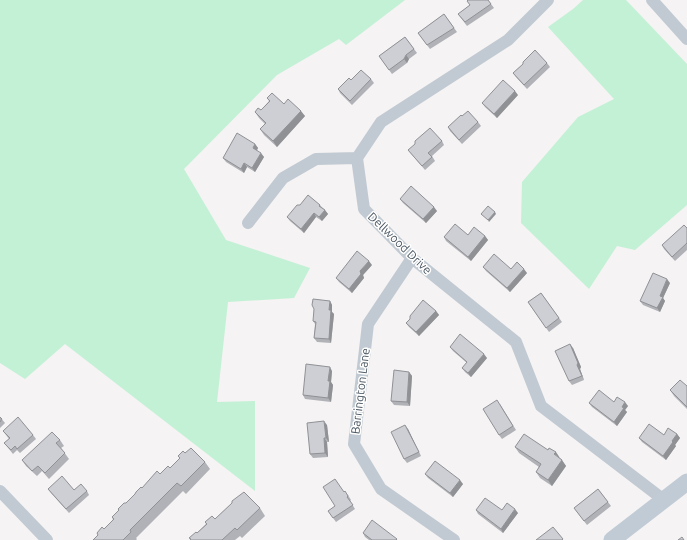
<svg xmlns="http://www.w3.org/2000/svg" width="687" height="540" font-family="Ubuntu,sans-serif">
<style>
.green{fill:#c3f1d5}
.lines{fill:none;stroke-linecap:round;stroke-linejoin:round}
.street{stroke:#c1cad2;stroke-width:12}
.secondary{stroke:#c1cbd6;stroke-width:17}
.wall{fill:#b0b2b7}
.shaded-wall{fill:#909195}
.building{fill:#cdcfd5;stroke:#909195}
.labels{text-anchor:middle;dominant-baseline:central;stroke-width:3;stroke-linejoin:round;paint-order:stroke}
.street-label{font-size:12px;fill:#4a5661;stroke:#fff}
</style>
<rect width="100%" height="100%" fill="#f5f3f3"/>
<path class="green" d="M0,0H405L346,45L339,39L277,75L184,169L226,240L310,268L294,298L228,302L217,402L255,401V491L65,344L25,379L0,363Z
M583,0H626L687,64V205L635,250L617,246L589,289L521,223L522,182L578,117L614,99L548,27L573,9Z"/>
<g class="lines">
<path class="street" d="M548,0L508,40L381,122L357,158L364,209L412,258L516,342L541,406L664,500
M652,0L687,39
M248,223L283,178L316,159L357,158
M412,258L368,324L354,444L381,489L454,540
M0,491L47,540"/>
<path class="secondary" d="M612,540L687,482"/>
</g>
<path class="wall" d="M488,0L494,8L467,26L458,14L470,5Z
M444,14L457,32L430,49L418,33Z
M405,37L417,53L409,59L407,63L392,74L379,56Z
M547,63L550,67L527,89L516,77L513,73L523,64Z
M371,79L374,83L352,105L340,93L338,89L351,80Z
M518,95L497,118L485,107L482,103Z
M267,98L284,104L305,116L277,147L264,135L260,129L265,124L259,118L255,112L261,110L269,101Z
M462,116L478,122L481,126L462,144L450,131L448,127Z
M442,141L444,145L432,156L435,161L425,170L408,150Z
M255,144L258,148L257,151L264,157L255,172L247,167L244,173L226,162L223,158Z
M400,199L437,211L426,223L403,203Z
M320,205L328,214L322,221L316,217L304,233L290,221L287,217Z
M687,228V250L675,261L664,249L662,245Z
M468,235L485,236L488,240L471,261L446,241L444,237Z
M372,265L363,275L364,278L352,293L339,282L336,278Z
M483,267L527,273L510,292L486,271Z
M670,283L663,298L665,301L660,312L643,305L640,301Z
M541,293L562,322L549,332L528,302Z
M330,301L332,305V312L334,314L331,343L317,342L314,338L315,324L313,321Z
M436,311L439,315L419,336L409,327L406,323Z
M450,347L487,358L471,377L465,372L462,368L467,363L453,351Z
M573,348L581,367L580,369L584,380L572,385L569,381Z
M332,371L331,382L333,385L331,402L305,399L303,395Z
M409,372L412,376L410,406L394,405L391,401Z
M687,386V409L674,396L670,390Z
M614,402L628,406L625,410L627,412L617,426L592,407L589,403Z
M500,404L516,430L502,439L499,435Z
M0,417L5,423L0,428Z
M327,425L329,442H327L328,457L313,458L310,454Z
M408,429L421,456L407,463L404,459Z
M3,431L33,435L36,439L20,453L17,450L13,454L4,443L9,439Z
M677,434L680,438L675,445L676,446L666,460L642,442L639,438L664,435Z
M60,440L64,446L61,448L69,459L49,479L42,471L37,476L26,466L22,460Z
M515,447L560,458L566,466L552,486L540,478L536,472L539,467L519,453Z
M185,453L205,462L210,469L186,494L183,491L136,538L137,539L136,540H93L98,535L97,533L104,529L113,520L112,517L119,510L118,509L126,503L142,488L160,474L170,468L180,459L178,456Z
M425,474L463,484L453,497L428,478Z
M48,489L87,491L89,495L69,513L51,493Z
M598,489L611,506L587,525L574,508Z
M344,492L348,495L351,500L350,501L355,509L336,522L328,511L335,506Z
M232,503L260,508L265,516L242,538L240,536L235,540H190L206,524L205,522L215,519Z
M476,510H502L518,513L503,533L478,514Z
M363,533L398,540H369L365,537Z"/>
<path class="shaded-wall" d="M406,55L409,59L407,63L404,59Z
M515,91L518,95L497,118L494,114Z
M301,111L305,116L277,147L273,141Z
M255,144L258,148L255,152L253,148Z
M261,153L264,157L255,172L252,168Z
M244,163L247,167L244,173L241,169Z
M434,207L437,211L426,223L423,219Z
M325,210L328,214L322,221L319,217Z
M495,212L496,214L489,222L488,220Z
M314,213L316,217L304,233L301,229Z
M485,236L488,240L471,261L468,257Z
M369,261L372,265L363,275L364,278L352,293L349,289L360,271Z
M524,269L527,273L510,292L507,288Z
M667,279L670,283L663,298L665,301L660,312L657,308L660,296Z
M330,301L332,305V312L334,314L331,343L329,339V310Z
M436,311L439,315L419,336L416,332Z
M570,344L573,348L581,367L580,369L584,380L582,376L577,365Z
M484,354L487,358L471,377L468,373Z
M330,367L332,371L331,382L333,385L331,402L328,398V381Z
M409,372L412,376L410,406L407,402Z
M625,402L628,406L625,410L627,412L617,426L614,422L622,407Z
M324,421L327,425L329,442L326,438Z
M405,425L408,429L421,456L419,452Z
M677,434L680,438L675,445L676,446L666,460L663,456L672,441Z
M324,438L327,442L328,457L325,453Z
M556,452L560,458L554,454Z
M562,460L566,466L552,486L548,480Z
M460,480L463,484L453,497L450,493Z
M515,509L518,513L503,533L501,529Z"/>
<path class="building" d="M468,0H488L491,4L465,22L458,14L470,5L467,1Z
M444,14L454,28L427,45L418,33Z
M405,37L414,49L406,55L404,59L389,70L379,56Z
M535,50L547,63L524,85L513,73L523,64V62Z
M361,70L371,79L350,101L338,89L349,78L351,80Z
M503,80L515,91L494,114L482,103Z
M272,93L284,104L288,99L301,111L273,141L260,129L266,123L255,112L258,108L261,110L270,101L267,98Z
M468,111L478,122L459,140L448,127L461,115L462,116Z
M430,128L442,141L428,153L432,157L422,166L408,150L415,144V141Z
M237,133L255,144L253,148L261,153L252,168L244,163L241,169L223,158Z
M411,186L434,207L423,219L400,199Z
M308,195L320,205L319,206L325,210L319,217L314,213L301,229L287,217L297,205H300Z
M488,206L495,212L488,220L481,214Z
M455,224L468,235L474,227L485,236L468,257L444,237Z
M684,225L687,228V243L672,257L662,245Z
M357,251L369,261L360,271L361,274L349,289L336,278Z
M494,254L511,269L517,262L524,269L507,288L483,267Z
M653,273L667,279L660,296L663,297L657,308L640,301Z
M541,293L559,318L546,328L528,302Z
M313,299L330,301L329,310H331L329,339L314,338L316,322L313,321L314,309L312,305Z
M423,300L436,311L416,332L406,323L410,319V316Z
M460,334L484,354L468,373L462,368L467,362L450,347Z
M570,344L578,363L577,365L582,376L569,381L555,351Z
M306,364L330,367L328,381H330L328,398L303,395Z
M394,370L409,372L407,402L391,401Z
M680,380L687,386V407L670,390Z
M599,390L614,402L617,397L625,402L622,407L624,408L614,422L589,403Z
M497,400L513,426L499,435L483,409Z
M0,417L2,419L0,422Z
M18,417L33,435L17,449L15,446L11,450L4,443L10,438L3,431Z
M324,421L326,438H324L325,453L310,454L307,423Z
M649,424L664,435L668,428L677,434L672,441L673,442L663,456L639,438Z
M405,425L419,452L404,459L391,432Z
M52,432L60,440L56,443L65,453L45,473L38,466L32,471L22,460Z
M524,434L548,450L549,448L556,452L554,454L562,460L548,480L536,472L541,464L515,447Z
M191,448L205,462L181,486L177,483L130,530L131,532L123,540H93L98,535L97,533L102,527L104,529L114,519L112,517L119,510L118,509L124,503H126L135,494L136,492L141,487L142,488L157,471L160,474L168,466L170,468L180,458L178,456L183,451L185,453Z
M435,461L460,480L450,493L425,474Z
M62,476L74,490L81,484L87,491L66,509L48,489Z
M335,479L344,492L345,491L348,496L347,497L353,505L333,518L328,511L335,506L323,487Z
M598,489L608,502L584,521L574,508Z
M244,492L260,508L237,530L235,528L222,540H190L191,539L189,538L196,532L197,533L207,524L205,522L212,516L215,519L232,503V501Z
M485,498L502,510L507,503L515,509L501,529L476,510Z
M372,520L397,539L396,540H372L363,533Z
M553,527L563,539L562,540H536Z
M682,537L684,540H678Z"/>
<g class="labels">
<g class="street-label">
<text transform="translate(400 243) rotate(44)">Dellwood Drive</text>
<text transform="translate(360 391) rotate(-83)">Barrington Lane</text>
</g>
</g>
</svg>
